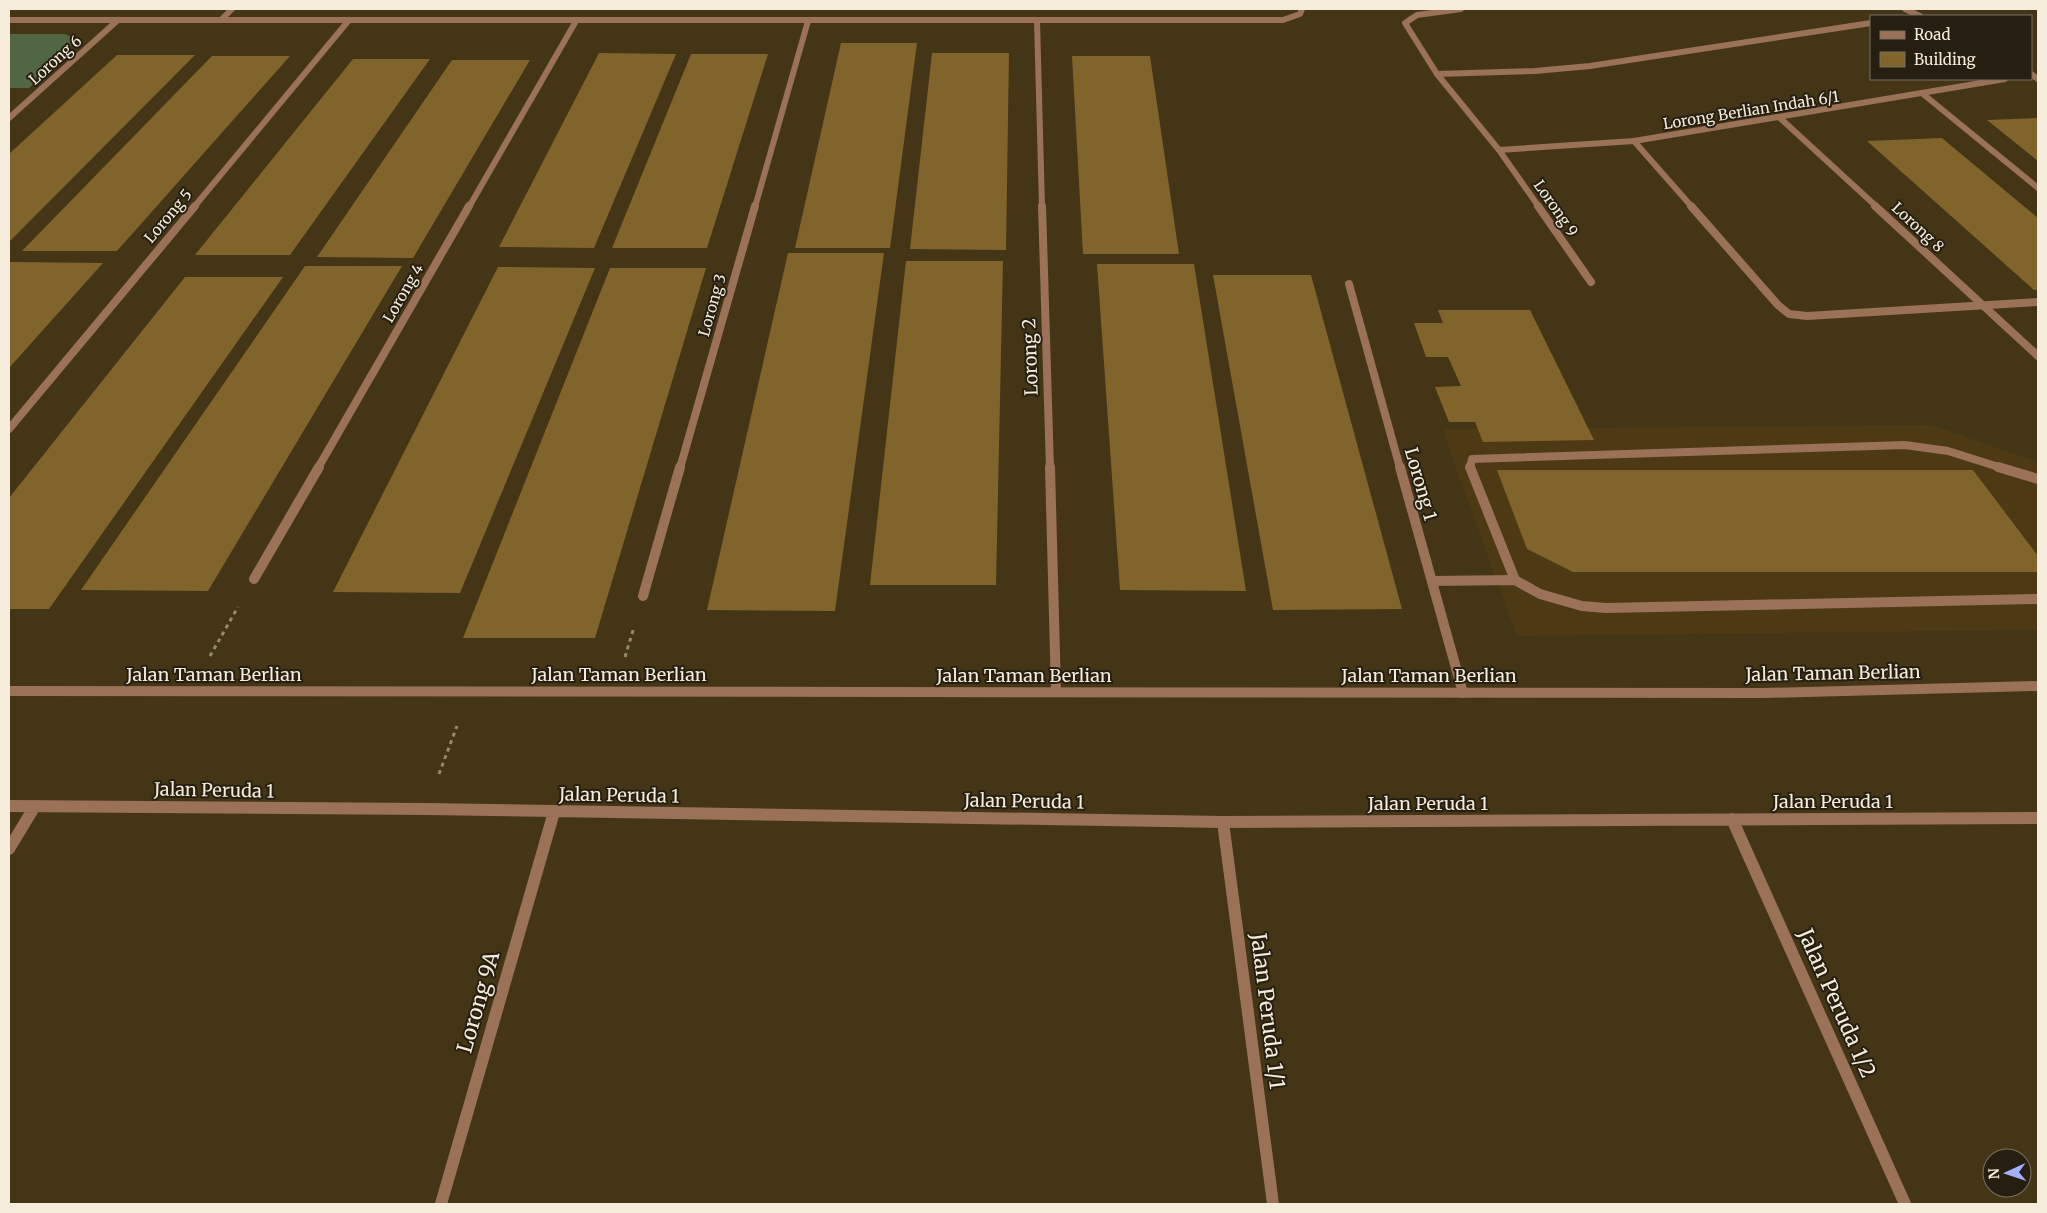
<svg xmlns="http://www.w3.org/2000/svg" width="2047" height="1213" font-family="Merriweather,serif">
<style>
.built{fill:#4d3913}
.green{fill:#516642}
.building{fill:#81642b}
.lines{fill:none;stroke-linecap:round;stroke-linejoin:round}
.path{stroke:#948870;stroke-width:3;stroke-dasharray:4 4;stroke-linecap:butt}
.service-far2{stroke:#9b7158;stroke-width:6}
.service-far1{stroke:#9b7158;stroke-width:8}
.service{stroke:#9b7158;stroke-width:10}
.minor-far3{stroke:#9b7158;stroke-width:6}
.minor-far2{stroke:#9b7158;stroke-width:8}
.minor-far1{stroke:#9b7158;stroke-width:10}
.minor{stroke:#9b7158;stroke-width:12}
.tertiary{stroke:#9b7158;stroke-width:10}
.labels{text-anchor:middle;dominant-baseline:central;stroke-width:4;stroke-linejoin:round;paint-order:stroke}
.far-street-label{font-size:15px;fill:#f6ecdb;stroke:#251e11}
.street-label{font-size:18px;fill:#f6ecdb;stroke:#251e11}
.near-street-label{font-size:21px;fill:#f6ecdb;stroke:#251e11}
</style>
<rect width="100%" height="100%" fill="#443517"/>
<path class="built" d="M1931,425L2038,462V630L1517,636L1442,429Z"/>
<path class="green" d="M9,34H65L74,38L69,50L29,88H9Z"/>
<path class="building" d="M841,43H917L890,248H795Z
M599,53L676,54L594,248L499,247Z
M932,53H1009L1006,250L910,249Z
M691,54H768L707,248H612Z
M117,55H195L9,242V154Z
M212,56H290L117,251H22Z
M1072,56H1150L1179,254H1083Z
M353,59H430L290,255H195Z
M452,60H530L413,258L317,257Z
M2038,118V161L1987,120Z
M1942,138L2038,218V290H2034L1867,141Z
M788,253H884L835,611L707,610Z
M906,261H1003L996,585H870Z
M9,262L103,263L9,368Z
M1097,264H1194L1246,591L1120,590Z
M305,266H402L208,591L81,590Z
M498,267L595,268L460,593L333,592Z
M610,268H706L595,638H463Z
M1213,275H1311L1402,609L1273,610Z
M185,277H283L49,609H9V498Z
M1438,310H1530L1594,440L1483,442L1475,422H1449L1435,387L1461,386L1448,357H1426L1414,323H1443Z
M1497,470H1973L2038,556V572H1573L1527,549Z"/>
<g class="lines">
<path class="path" d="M210,656L238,607
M625,657L634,627
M439,774L457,726"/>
<path class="service-far2" d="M1437,74L1535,71L1590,66L1871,23
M1923,94L2038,188
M1634,141L1692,207"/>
<path class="service-far1" d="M1691,206L1778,305L1789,314L1807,316L2038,302
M1470,468L1472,459L1905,445L1948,451L2002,468"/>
<path class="service" d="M1470,467L1515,580
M1998,467L2038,479"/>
<path class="minor-far3" d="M1461,9L1417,15L1405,23L1437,74L1499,150L1539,207
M1905,9L1920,16
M9,20H1283L1300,14L1302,9
M221,20L232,9
M1037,21L1042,207
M2031,74L2038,79
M9,118L118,20
M1780,118L1877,207
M1499,150L1634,141L2005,79
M194,207L349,20
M469,207L576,21
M755,207L808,21"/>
<path class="minor-far2" d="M1042,206L1050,468
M1538,206L1591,282
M1875,206L2038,356
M1349,284L1400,468
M9,429L195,206
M318,468L469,206
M680,468L755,206"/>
<path class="minor-far1" d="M1050,467L1056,692
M1400,467L1463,693
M254,579L319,467
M1432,581L1515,580L1540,594L1582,606L1606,608L2038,599
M643,596L680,467"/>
<path class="minor" d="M9,806L426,809L1223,822L2038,818
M1732,819L1905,1204
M1223,822L1273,1204
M9,849L35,806
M441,1204L554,812"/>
<path class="tertiary" d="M9,691L1764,693L2038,686"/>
</g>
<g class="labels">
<g class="far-street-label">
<text transform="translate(55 60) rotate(-42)">Lorong 6</text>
<text transform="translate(1751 110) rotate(-9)">Lorong Berlian Indah 6/1</text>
<text transform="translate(1556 208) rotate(55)">Lorong 9</text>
<text transform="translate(168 216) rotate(-50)">Lorong 5</text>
<text transform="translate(1918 227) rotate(43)">Lorong 8</text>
<text transform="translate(403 293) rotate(-60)">Lorong 4</text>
<text transform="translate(712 305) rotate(-74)">Lorong 3</text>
</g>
<g class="street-label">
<text transform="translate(1030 357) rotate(-92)">Lorong 2</text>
<text transform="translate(1421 484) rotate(74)">Lorong 1</text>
<text transform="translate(1833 673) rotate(-1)">Jalan Taman Berlian</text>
<text x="214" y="674">Jalan Taman Berlian</text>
<text x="619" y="674">Jalan Taman Berlian</text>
<text x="1024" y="675">Jalan Taman Berlian</text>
<text x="1429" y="675">Jalan Taman Berlian</text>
<text transform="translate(214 790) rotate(1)">Jalan Peruda 1</text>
<text transform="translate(619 795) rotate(1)">Jalan Peruda 1</text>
<text transform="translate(1024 801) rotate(1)">Jalan Peruda 1</text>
<text x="1833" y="801">Jalan Peruda 1</text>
<text x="1428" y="803">Jalan Peruda 1</text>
</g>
<g class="near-street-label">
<text transform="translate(478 1002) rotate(-74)">Lorong 9A</text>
<text transform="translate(1837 1003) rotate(66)">Jalan Peruda 1/2</text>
<text transform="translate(1268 1011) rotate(83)">Jalan Peruda 1/1</text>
</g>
</g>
<rect width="2047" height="1213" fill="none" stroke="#f6ecdb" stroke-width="20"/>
<rect x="1870" y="15" width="162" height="65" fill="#251e11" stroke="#797062"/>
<rect x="1880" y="31" width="25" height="8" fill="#9b7158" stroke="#797062"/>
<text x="1914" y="40" font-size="15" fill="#f6ecdb">Road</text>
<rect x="1880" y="52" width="25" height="15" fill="#81642b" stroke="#797062"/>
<text x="1914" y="65" font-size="15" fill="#f6ecdb">Building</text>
<g transform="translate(2007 1173) rotate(267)"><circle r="24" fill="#251e11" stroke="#797062"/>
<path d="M0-4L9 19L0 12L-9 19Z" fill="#a3b2fd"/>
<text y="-8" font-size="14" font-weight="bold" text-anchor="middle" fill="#f6ecdb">N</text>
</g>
</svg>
